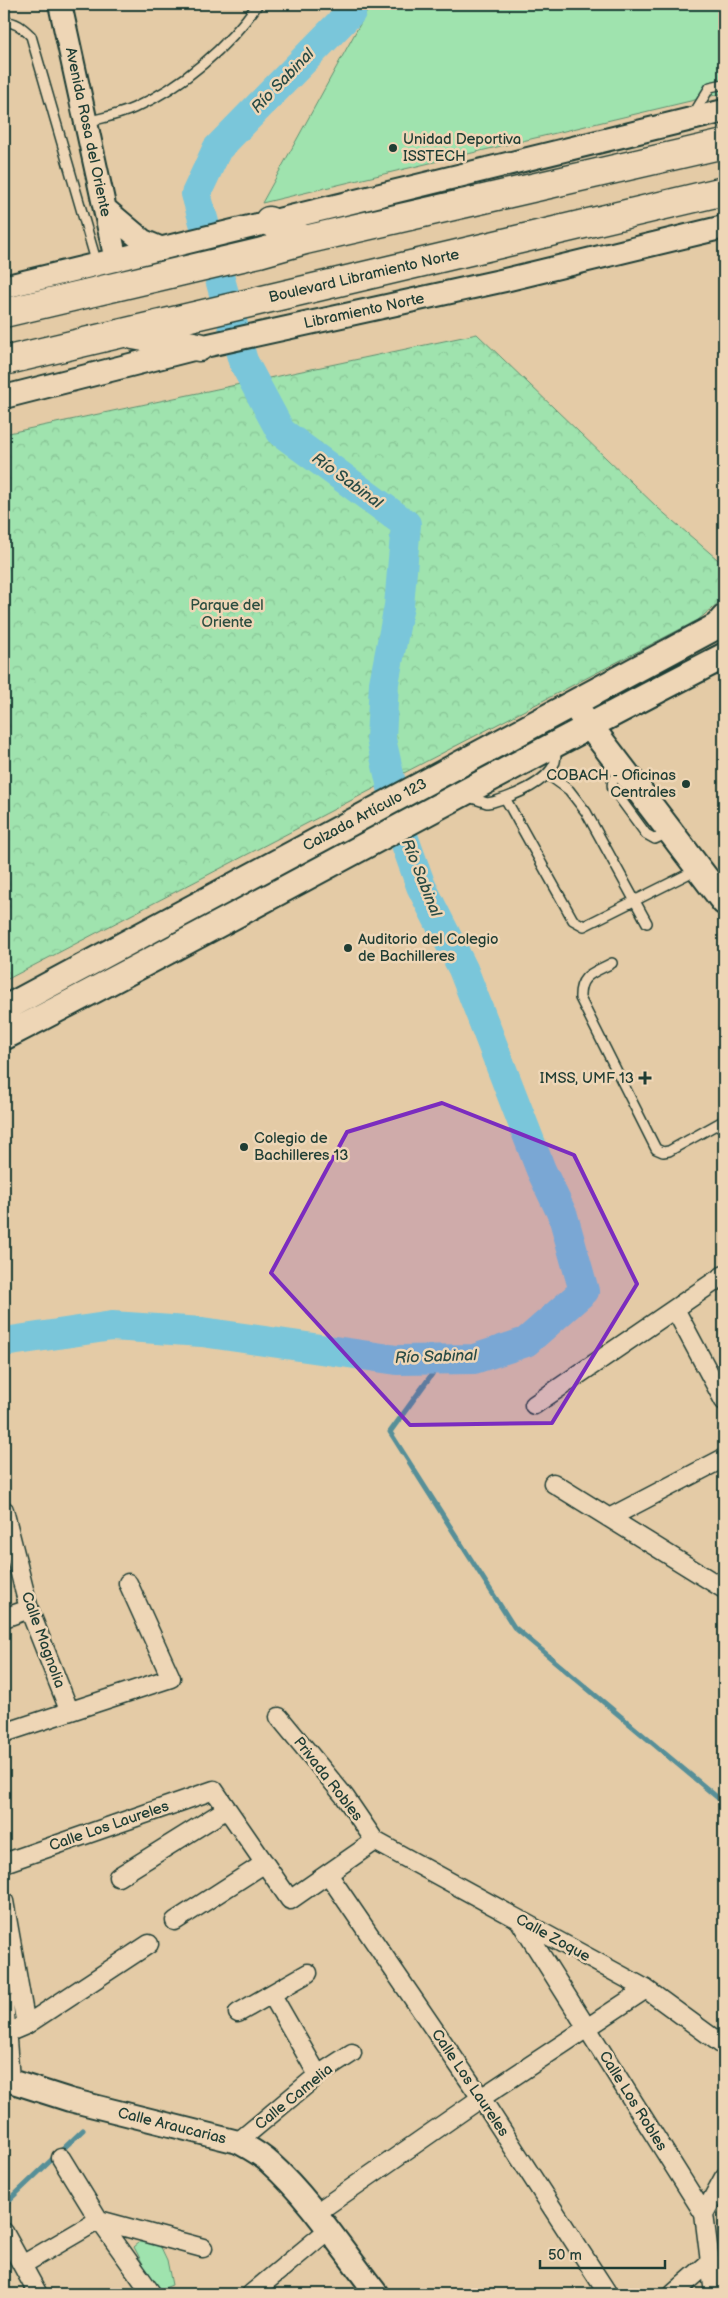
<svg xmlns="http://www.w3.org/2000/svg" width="728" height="2298" font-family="'Balsamiq Sans',sans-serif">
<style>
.park{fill:url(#park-crowns);stroke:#5f9071}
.garden{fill:#9fe3ae;stroke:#5f9071}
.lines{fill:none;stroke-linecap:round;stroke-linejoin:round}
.stream{stroke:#568f98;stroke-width:5}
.river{stroke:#7ac6da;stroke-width:30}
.service-casing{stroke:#1f3d34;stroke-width:12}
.minor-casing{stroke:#1f3d34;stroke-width:21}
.tertiary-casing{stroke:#1f3d34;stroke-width:26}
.secondary-casing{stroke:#1f3d34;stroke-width:29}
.trunk-casing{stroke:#1f3d34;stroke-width:31}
.service{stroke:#eed6b6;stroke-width:9}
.minor{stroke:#eed6b6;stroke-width:18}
.tertiary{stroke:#eed6b6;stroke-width:22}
.secondary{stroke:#eed6b6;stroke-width:25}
.trunk{stroke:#eed6b6;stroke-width:28}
.marked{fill:#7b2cbf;fill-opacity:0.2;stroke:#7b2cbf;stroke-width:4;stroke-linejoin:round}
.poi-dot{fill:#1f3d34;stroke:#eed6b6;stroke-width:2}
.labels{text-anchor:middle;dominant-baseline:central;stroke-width:5;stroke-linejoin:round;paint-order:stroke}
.street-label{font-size:15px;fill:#1f3d34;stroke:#eed6b6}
.poi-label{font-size:15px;fill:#1f3d34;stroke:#eed6b6;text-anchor:start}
.park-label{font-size:15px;fill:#2c4e40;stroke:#eed6b6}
.water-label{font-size:16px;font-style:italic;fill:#284b45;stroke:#eed6b6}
</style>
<defs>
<pattern id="park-crowns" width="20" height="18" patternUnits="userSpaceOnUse" patternTransform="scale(1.25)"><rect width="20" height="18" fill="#9fe3ae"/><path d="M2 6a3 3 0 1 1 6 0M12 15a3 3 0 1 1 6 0" fill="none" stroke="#88c496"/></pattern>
</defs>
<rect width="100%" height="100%" fill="#e4cba6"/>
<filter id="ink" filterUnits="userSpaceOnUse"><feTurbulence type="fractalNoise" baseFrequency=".02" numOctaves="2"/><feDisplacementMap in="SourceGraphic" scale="10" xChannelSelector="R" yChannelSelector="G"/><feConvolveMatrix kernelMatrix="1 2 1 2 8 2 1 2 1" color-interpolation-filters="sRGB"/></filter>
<g filter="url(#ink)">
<path class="park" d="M477,334L658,508L724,565V598L698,620L4,981V434Z"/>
<path class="garden" d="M371,4H724V93L262,203Z
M145,2238L158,2241L167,2260L172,2285L157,2291L134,2247Z"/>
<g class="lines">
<path class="stream" d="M443,1359L390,1432L514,1627L724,1803
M4,2205L83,2130"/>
<path class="river" d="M4,1342L112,1326L202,1332L397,1360L474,1359L526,1342L584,1291L563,1216L541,1170L463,969L421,886L403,836L381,739L384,683L399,606L406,524L281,432L243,361L196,194L217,149L351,12L353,4"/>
<defs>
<path id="service" d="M4,22C15,21 23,28 31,36L97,264
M693,115L710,87L724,84
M86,122C102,118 119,115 134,108C183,86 228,47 258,4
M623,771C616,777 610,780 613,789L646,834L655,839L668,833
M547,774L569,790L586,812L647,923
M466,796L487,803L493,802C513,796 547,783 555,762C556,758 556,752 556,747
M505,798L573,920L584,926L696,870
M612,963C594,973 579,974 580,998L656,1149L663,1152L669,1151L723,1121"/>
<path id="minor" d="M675,1309L724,1401
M534,1405L724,1275
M553,1483L724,1589
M4,1510L29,1609L69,1710
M609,1518L724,1458
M4,1618L29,1609
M279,1717L345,1797L375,1841
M4,1733L171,1678L128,1583
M375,1841L646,1989L724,2046
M4,1863L214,1790L290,1900L375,1841
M328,1874L481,2098L608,2294
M118,1877L227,1809
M4,1901L26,2025
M519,1920L704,2214L714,2294
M175,1921L265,1863
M272,1995L318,2075
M4,2000L10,2080
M238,2013L308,1973
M7,2033L26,2025L149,1944
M238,2142L318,2075L352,2053
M61,2158L99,2220L152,2294
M316,2213L481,2098L646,1989
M704,2214L724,2177
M99,2220L203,2248
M4,2232L38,2294
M22,2265L99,2220
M251,2294L327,2231
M673,2294L711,2261"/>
<path id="tertiary" d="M60,4L116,260
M105,209L143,241L162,249
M4,287L724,111
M4,397L209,345L505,280L724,227
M4,2079L70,2100L238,2142C249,2148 261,2154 270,2163C311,2200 343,2251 377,2294"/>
<path id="secondary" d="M580,713L724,902
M4,1009L717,626L724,618
M4,1037C245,913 482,780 724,656"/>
<path id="trunk" d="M269,221L305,240
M4,313L259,253L305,240L724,144
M133,335L199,347
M4,361L724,191"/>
</defs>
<use href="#service" class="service-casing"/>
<use href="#minor" class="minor-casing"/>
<use href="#tertiary" class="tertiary-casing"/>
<use href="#secondary" class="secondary-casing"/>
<use href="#trunk" class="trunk-casing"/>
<use href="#service" class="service"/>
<use href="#minor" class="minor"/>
<use href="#tertiary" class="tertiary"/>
<use href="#secondary" class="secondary"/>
<use href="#trunk" class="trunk"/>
</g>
</g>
<path class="marked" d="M442,1103L574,1155L637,1284L552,1423L410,1425L271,1273L347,1132Z"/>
<g class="poi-dot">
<circle cx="393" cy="148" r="5"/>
<circle cx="686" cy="784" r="5"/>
<circle cx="348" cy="948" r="5"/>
<path d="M642.5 1070.5h5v5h5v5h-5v5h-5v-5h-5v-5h5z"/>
<circle cx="244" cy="1147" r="5"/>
</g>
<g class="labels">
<g class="street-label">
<text transform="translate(88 132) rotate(78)">Avenida Rosa del Oriente</text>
<text transform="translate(364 276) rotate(-13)">Boulevard Libramiento Norte</text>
<text transform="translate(364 311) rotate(-12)">Libramiento Norte</text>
<text transform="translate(365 815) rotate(-28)">Calzada Artículo 123</text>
<text transform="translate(43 1640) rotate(70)">Calle Magnolia</text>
<text transform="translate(328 1779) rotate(52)">Privada Robles</text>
<text transform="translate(109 1826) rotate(-19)">Calle Los Laureles</text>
<text transform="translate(553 1938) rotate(29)">Calle Zoque</text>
<text transform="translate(470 2083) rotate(56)">Calle Los Laureles</text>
<text transform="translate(294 2097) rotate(-39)">Calle Camelia</text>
<text transform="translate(633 2101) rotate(58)">Calle Los Robles</text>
<text transform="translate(172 2126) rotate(14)">Calle Araucarias</text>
</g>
<g class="poi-label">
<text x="403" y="139">Unidad Deportiva<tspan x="403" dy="17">ISSTECH</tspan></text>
<text x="676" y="775" text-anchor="end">COBACH - Oficinas<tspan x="676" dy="17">Centrales</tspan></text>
<text x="358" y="939">Auditorio del Colegio<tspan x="358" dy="17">de Bachilleres</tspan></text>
<text x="634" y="1078" text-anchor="end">IMSS, UMF 13</text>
<text x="254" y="1138">Colegio de<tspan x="254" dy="17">Bachilleres 13</tspan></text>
</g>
<g class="park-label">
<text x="227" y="605">Parque del<tspan x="227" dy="17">Oriente</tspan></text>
</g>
<g class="water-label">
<text transform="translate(283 81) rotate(-46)">Río Sabinal</text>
<text transform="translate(347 481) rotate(36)">Río Sabinal</text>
<text transform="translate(421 878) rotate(68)">Río Sabinal</text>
<text transform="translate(436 1357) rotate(-2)">Río Sabinal</text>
</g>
</g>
<rect width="728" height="2298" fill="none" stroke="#eed6b6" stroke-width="20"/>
<rect x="10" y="10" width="708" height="2278" fill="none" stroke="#1f3d34" stroke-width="2" filter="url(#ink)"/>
<path d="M540 2260v8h125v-8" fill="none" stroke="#1f3d34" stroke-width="2.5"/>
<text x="548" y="2260" font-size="15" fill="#1f3d34" stroke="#eed6b6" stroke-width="4" paint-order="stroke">50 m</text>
</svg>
